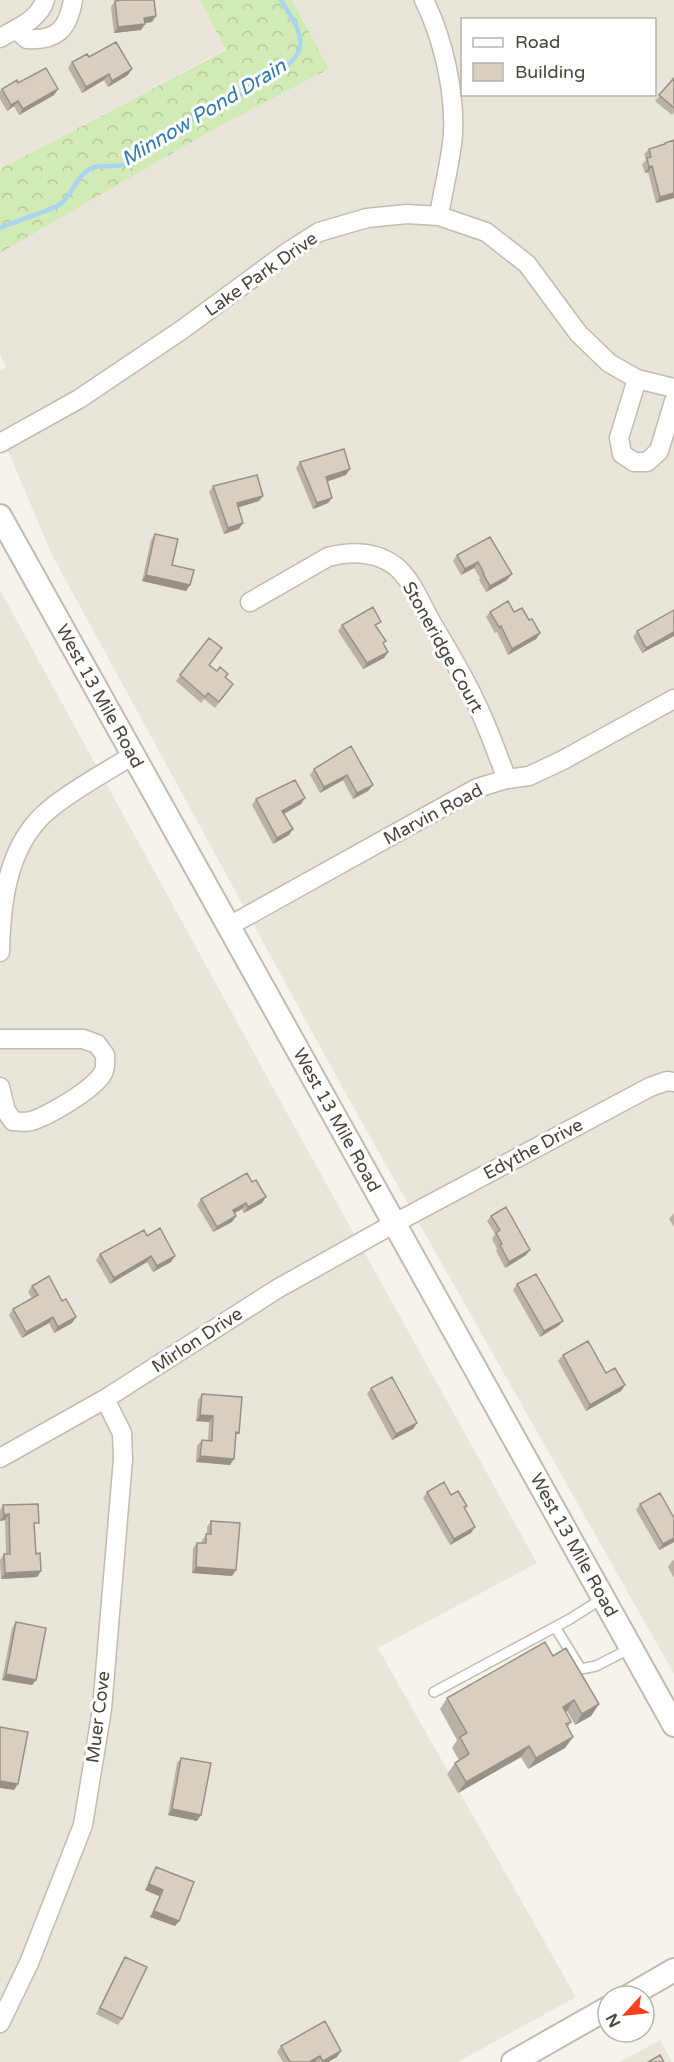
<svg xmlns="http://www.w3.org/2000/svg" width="674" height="2062" font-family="'Varela Round',sans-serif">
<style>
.residential{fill:#eae5da;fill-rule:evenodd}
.forest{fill:url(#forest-crowns)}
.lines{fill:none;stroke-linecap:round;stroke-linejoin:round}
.stream{stroke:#a9d4f2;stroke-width:4.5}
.service-casing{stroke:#c2bbae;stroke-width:12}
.minor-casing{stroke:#c2bbae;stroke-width:21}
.tertiary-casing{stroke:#c2bbae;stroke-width:26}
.service{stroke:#fff;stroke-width:9}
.minor{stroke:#fff;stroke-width:18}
.tertiary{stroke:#fff;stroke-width:22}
.wall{fill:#bab2a6}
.shaded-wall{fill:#979187}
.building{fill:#d8cfc1;stroke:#979187;stroke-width:1.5}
.labels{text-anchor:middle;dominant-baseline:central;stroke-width:6;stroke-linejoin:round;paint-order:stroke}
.street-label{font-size:18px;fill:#4b4439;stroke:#fff}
.water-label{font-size:20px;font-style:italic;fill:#2e7ab2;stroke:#fff}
</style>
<defs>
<pattern id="forest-crowns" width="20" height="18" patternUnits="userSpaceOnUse" patternTransform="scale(1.5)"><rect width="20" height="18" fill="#d2eab5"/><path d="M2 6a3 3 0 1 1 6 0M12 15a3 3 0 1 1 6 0" fill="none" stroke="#b6ca9c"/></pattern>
</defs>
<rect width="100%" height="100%" fill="#f6f3ec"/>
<path class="residential" d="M0,0H200L226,49L0,169Z
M292,0H674V1674L346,1094L52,555L0,432V370L6,367L0,354V253L218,127L329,69ZM462,20H654V94H462Z
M0,590L282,1104L537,1563L378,1648L576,1997L458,2062H0Z
M660,2040L672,2062H620Z"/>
<path class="forest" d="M200,0H292L329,69L218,127L0,253V169L226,50Z"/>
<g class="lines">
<path class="stream" d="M0,228L58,206C73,196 75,177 90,169C102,163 115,169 125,164C137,159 144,150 154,142C162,136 172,131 181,125C208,110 288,79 299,50C305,34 289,14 281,0"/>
<defs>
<path id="service" d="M555,1627L581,1669L596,1666L631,1648
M434,1692L570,1619L603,1598"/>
<path id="minor" d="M424,0C443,38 455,91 453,134C451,161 443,189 439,216
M16,29L27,39C57,41 68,29 73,0
M0,38C17,28 39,20 45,0
M637,379L619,438L622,454L634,462H647L659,451L674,401
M0,443L79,399L183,329L289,251L319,232L367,218L407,214L439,216L486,232L527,264L578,333L609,363L637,379L674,388
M250,602L328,557C351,551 374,551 394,565C410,577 420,601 429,618C445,646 463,674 476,703C488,727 497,754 507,779
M229,926L477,788L507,779L529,776L563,760L674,699
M0,952C1,900 8,842 51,808C74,789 108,771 133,755
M0,1039H83L97,1044L105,1055C105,1061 106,1068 103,1073C94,1089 54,1112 37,1119C29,1123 22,1122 13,1121L6,1111L0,1087
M0,1458L105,1399L277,1289L395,1223L650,1087L667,1081L674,1082
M0,2023L29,1963L83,1825L102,1709L123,1459L122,1433L105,1399"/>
<path id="tertiary" d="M0,516L674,1725
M629,1996L674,1970
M513,2062L608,2008"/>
</defs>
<use href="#service" class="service-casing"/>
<use href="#minor" class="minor-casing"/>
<use href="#tertiary" class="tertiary-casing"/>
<use href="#service" class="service"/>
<use href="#minor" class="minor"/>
<use href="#tertiary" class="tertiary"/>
</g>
<path class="wall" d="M115,1L152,22L145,23L141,30L114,33L111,7Z
M89,57L128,75L108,87L104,80L82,93L68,68L72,62Z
M674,78V112L672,115L655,101Z
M18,83L58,89L54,95L19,115L14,106L7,111L0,99V91L2,89Z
M674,140V198L656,203L648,172L645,173L642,164L646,160L644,154L649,149L663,145L665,143Z
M300,462L346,475L327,482L332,498L328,503L313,509L296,468Z
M213,486L259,501L239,507V529L224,534L209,492Z
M155,534L172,565L190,585L186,591L142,581L151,540Z
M490,537L507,580L486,592L479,580L480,578L474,568L461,575L453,561L457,555Z
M674,610V636L642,653L633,637L637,631Z
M490,612H514L540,633L536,639L508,655L497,632L495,633L486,617Z
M342,625L377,628L384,645L388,652L384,658L363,669L338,631Z
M209,638L210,665L233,684L215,708L204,699L201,703L176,681Z
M351,746L373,785L368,791L353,799L343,780L320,793L310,775L314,769Z
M256,799L301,804L284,814L289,835L273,844L252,805Z
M201,1199L262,1203L244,1213L242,1209L234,1213L236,1216L232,1222L213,1232L197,1205Z
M674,1213V1227L669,1219Z
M491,1216L530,1250L526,1255L505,1268L496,1251L497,1249L492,1239L495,1234L487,1221Z
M147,1236L171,1262L153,1272L147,1262L110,1284L96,1260L100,1254Z
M517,1284L563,1321L558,1326L540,1337L513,1290Z
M32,1286L62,1301L76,1317L72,1323L54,1333L49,1323L22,1338L9,1315L13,1309L32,1298L28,1292Z
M563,1355L606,1373L625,1385L621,1391L586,1411L558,1361Z
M371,1388L417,1423L413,1429L392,1440L367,1394Z
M202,1394L236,1438L230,1465L196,1462L197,1446L202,1440H208L209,1422L196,1421L198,1400Z
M427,1492L451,1495L467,1506L465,1508L471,1533L450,1545L423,1498Z
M640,1504L674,1542L659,1550L636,1510Z
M3,1505L35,1529L36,1554L41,1571L37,1577L1,1579L0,1560L4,1554H6L5,1520L0,1521V1510Z
M211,1521L232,1576L192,1573L193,1548L197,1543H202V1540L207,1534V1527Z
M674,1560V1578L668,1567L672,1561Z
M16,1622L36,1680L32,1685L2,1680L12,1628Z
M553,1656L599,1704L591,1716L575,1725L567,1711L566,1712L571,1722L568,1727L573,1737L565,1748L528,1769L521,1757L458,1793L447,1774L455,1763L459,1760L452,1748L457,1740L440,1709L447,1698Z
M181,1758L197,1821L168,1815L177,1763Z
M156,1867L179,1921L175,1926L150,1917L159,1896L145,1890L152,1873Z
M125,1957L122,2019L118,2025L96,2014L121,1963Z
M281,2046L337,2057L328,2062H283L277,2052Z"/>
<path class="shaded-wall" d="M156,16L152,22L140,24L144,18Z
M145,24L141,30L114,33L118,27Z
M132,69L128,75L108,87L112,81Z
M109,74L104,80L82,93L86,87Z
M58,89L54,95L19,115L23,109Z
M18,101L14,106L7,111L11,105Z
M652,166L648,172L645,173L649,167Z
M674,193V198L656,203L660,197Z
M350,469L346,475L322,483L326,477Z
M263,496L259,501L233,509L237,503Z
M332,498L328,503L313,509L317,503Z
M243,523L239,529L224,534L228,528Z
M478,562L474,568L461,575L465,569Z
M512,574L507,580L486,592L490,586Z
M146,575L190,585L186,591L142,581Z
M674,632V636L642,653L646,648Z
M540,633L536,639L508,655L512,649Z
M388,652L384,658L363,669L367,663Z
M347,775L343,780L320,793L324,787Z
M373,785L368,791L353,799L357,793Z
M305,798L301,804L278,817L282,811Z
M293,829L289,835L273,844L277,838Z
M266,1197L262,1203L244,1213L248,1207Z
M246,1203L242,1209L229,1216L233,1210Z
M236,1216L232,1222L213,1232L217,1227Z
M530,1250L526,1255L505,1268L509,1262Z
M151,1256L147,1262L110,1284L114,1278Z
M175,1256L171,1262L153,1272L157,1266Z
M53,1317L49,1323L22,1338L26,1332Z
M76,1317L72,1323L54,1333L58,1327Z
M563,1321L558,1326L540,1337L544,1331Z
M625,1385L621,1391L586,1411L590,1405Z
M200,1415L213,1416L209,1422L196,1421Z
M417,1423L413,1429L392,1440L396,1434Z
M200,1456L234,1459L230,1465L196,1462Z
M9,1514L5,1520L0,1521L4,1515Z
M475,1527L471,1533L450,1545L454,1539Z
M674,1538V1542L659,1550L663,1544Z
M196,1567L236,1570L232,1576L192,1573Z
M41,1571L37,1577L1,1579L5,1573Z
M6,1674L36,1680L32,1685L2,1680Z
M574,1700L567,1711L555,1718L563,1707Z
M599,1704L591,1716L575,1725L582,1714Z
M573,1737L565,1748L528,1769L536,1758Z
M529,1746L521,1757L458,1793L466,1782Z
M0,1781L18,1784L14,1790L0,1788Z
M172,1809L201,1815L197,1821L168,1815Z
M149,1884L163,1890L159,1896L145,1890Z
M154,1911L179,1921L175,1926L150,1917Z
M341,2051L337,2057L328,2062H322Z
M320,2056L315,2062H310L311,2061Z"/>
<path class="building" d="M122,0H154L156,16L144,18L145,24L118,27L115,1Z
M116,42L132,69L112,81L109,74L86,87L72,62L87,54L89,57Z
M46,68L58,89L23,109L18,101L11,105L2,89L17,80L18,83Z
M674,78V108L659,95Z
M674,140V193L660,197L652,166L649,167L647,158L651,157L649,149L665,144V143Z
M344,449L350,469L326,477L332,498L317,503L300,462Z
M257,475L263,496L237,503L243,523L228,528L213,486Z
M155,534L178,539L172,565L194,570L190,585L146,575Z
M490,537L512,574L490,586L483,574L484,573L478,562L465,569L457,555Z
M508,601L514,612L522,608L529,620L532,619L540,633L512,649L501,626L499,627L490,612Z
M373,607L381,622L375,625L386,641L383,643L388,652L367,663L342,625Z
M674,610V632L646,648L637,631Z
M209,638L222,648L209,665L217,671L220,667L228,674L225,677L233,684L219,702L208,693L205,697L180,675Z
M351,746L373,785L357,793L347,775L324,787L314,769Z
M295,780L305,798L282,811L293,829L277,838L256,799Z
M247,1173L252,1182L256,1180L266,1197L248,1207L246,1203L233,1210L236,1216L217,1227L201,1199Z
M506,1207L530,1250L509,1262L500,1245L502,1244L496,1233L500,1230L491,1216Z
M160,1228L175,1256L157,1266L151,1256L114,1278L100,1254L144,1230L147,1236Z
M536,1274L563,1321L544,1331L517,1284Z
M49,1276L62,1301L66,1299L76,1317L58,1327L53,1317L26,1332L13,1309L38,1295L32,1286Z
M588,1341L606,1373L615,1368L625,1385L590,1405L563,1355Z
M392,1377L417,1423L396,1434L371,1388Z
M202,1394L242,1397L239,1433L236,1432L234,1459L200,1456L202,1440L212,1441L213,1416L200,1415Z
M444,1482L451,1495L458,1491L467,1506L464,1507L475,1527L454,1539L427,1492Z
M660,1493L674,1518V1538L663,1544L640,1504Z
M38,1504L39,1523H34L36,1554L40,1553L41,1571L5,1573L4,1554H10L9,1514L4,1515L3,1505Z
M211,1521L240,1523L236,1570L196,1567L197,1543H206V1534H211Z
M16,1622L46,1628L36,1680L6,1674Z
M545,1642L553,1656L566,1648L599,1704L582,1714L574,1700L563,1707L571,1722L566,1724L573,1737L536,1758L529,1746L466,1782L455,1763L469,1754L460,1737L467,1733L447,1698Z
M0,1727L28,1732L18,1784L0,1781Z
M181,1758L211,1763L201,1815L172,1809Z
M156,1867L194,1882L179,1921L154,1911L163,1890L149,1884Z
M125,1957L147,1967L122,2019L100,2008Z
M325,2021L341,2051L323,2061L320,2056L311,2061L312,2062H290L281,2046Z
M660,2055L664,2062H648Z"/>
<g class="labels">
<g class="street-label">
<text transform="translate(261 274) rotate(-35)">Lake Park Drive</text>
<text transform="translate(443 647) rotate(61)">Stoneridge Court</text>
<text transform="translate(100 696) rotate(61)">West 13 Mile Road</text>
<text transform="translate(433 814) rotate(-28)">Marvin Road</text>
<text transform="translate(337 1120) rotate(61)">West 13 Mile Road</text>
<text transform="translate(533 1149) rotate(-28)">Edythe Drive</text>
<text transform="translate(197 1340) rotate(-33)">Mirlon Drive</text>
<text transform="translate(574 1545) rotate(61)">West 13 Mile Road</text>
<text transform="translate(98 1717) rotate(-83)">Muer Cove</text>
</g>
<g class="water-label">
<text transform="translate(204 113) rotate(-31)">Minnow Pond Drain</text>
</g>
</g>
<rect x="461" y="18" width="195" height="78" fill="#ffffff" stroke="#b7b4b0" stroke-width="1.5"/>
<rect x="473" y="38" width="30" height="9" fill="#ffffff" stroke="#b7b4b0" stroke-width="1.5"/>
<text x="515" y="48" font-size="18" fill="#4b4439">Road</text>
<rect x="473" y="63" width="30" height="18" fill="#d8cfc1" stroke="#b7b4b0" stroke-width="1.5"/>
<text x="515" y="78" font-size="18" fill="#4b4439">Building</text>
<g transform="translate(626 2014) rotate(243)"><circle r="28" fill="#ffffff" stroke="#b7b4b0" stroke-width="1.5"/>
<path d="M0-4.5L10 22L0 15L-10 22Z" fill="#fc3f1d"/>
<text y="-9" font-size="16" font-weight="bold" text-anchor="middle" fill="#4b4439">N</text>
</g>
</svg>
